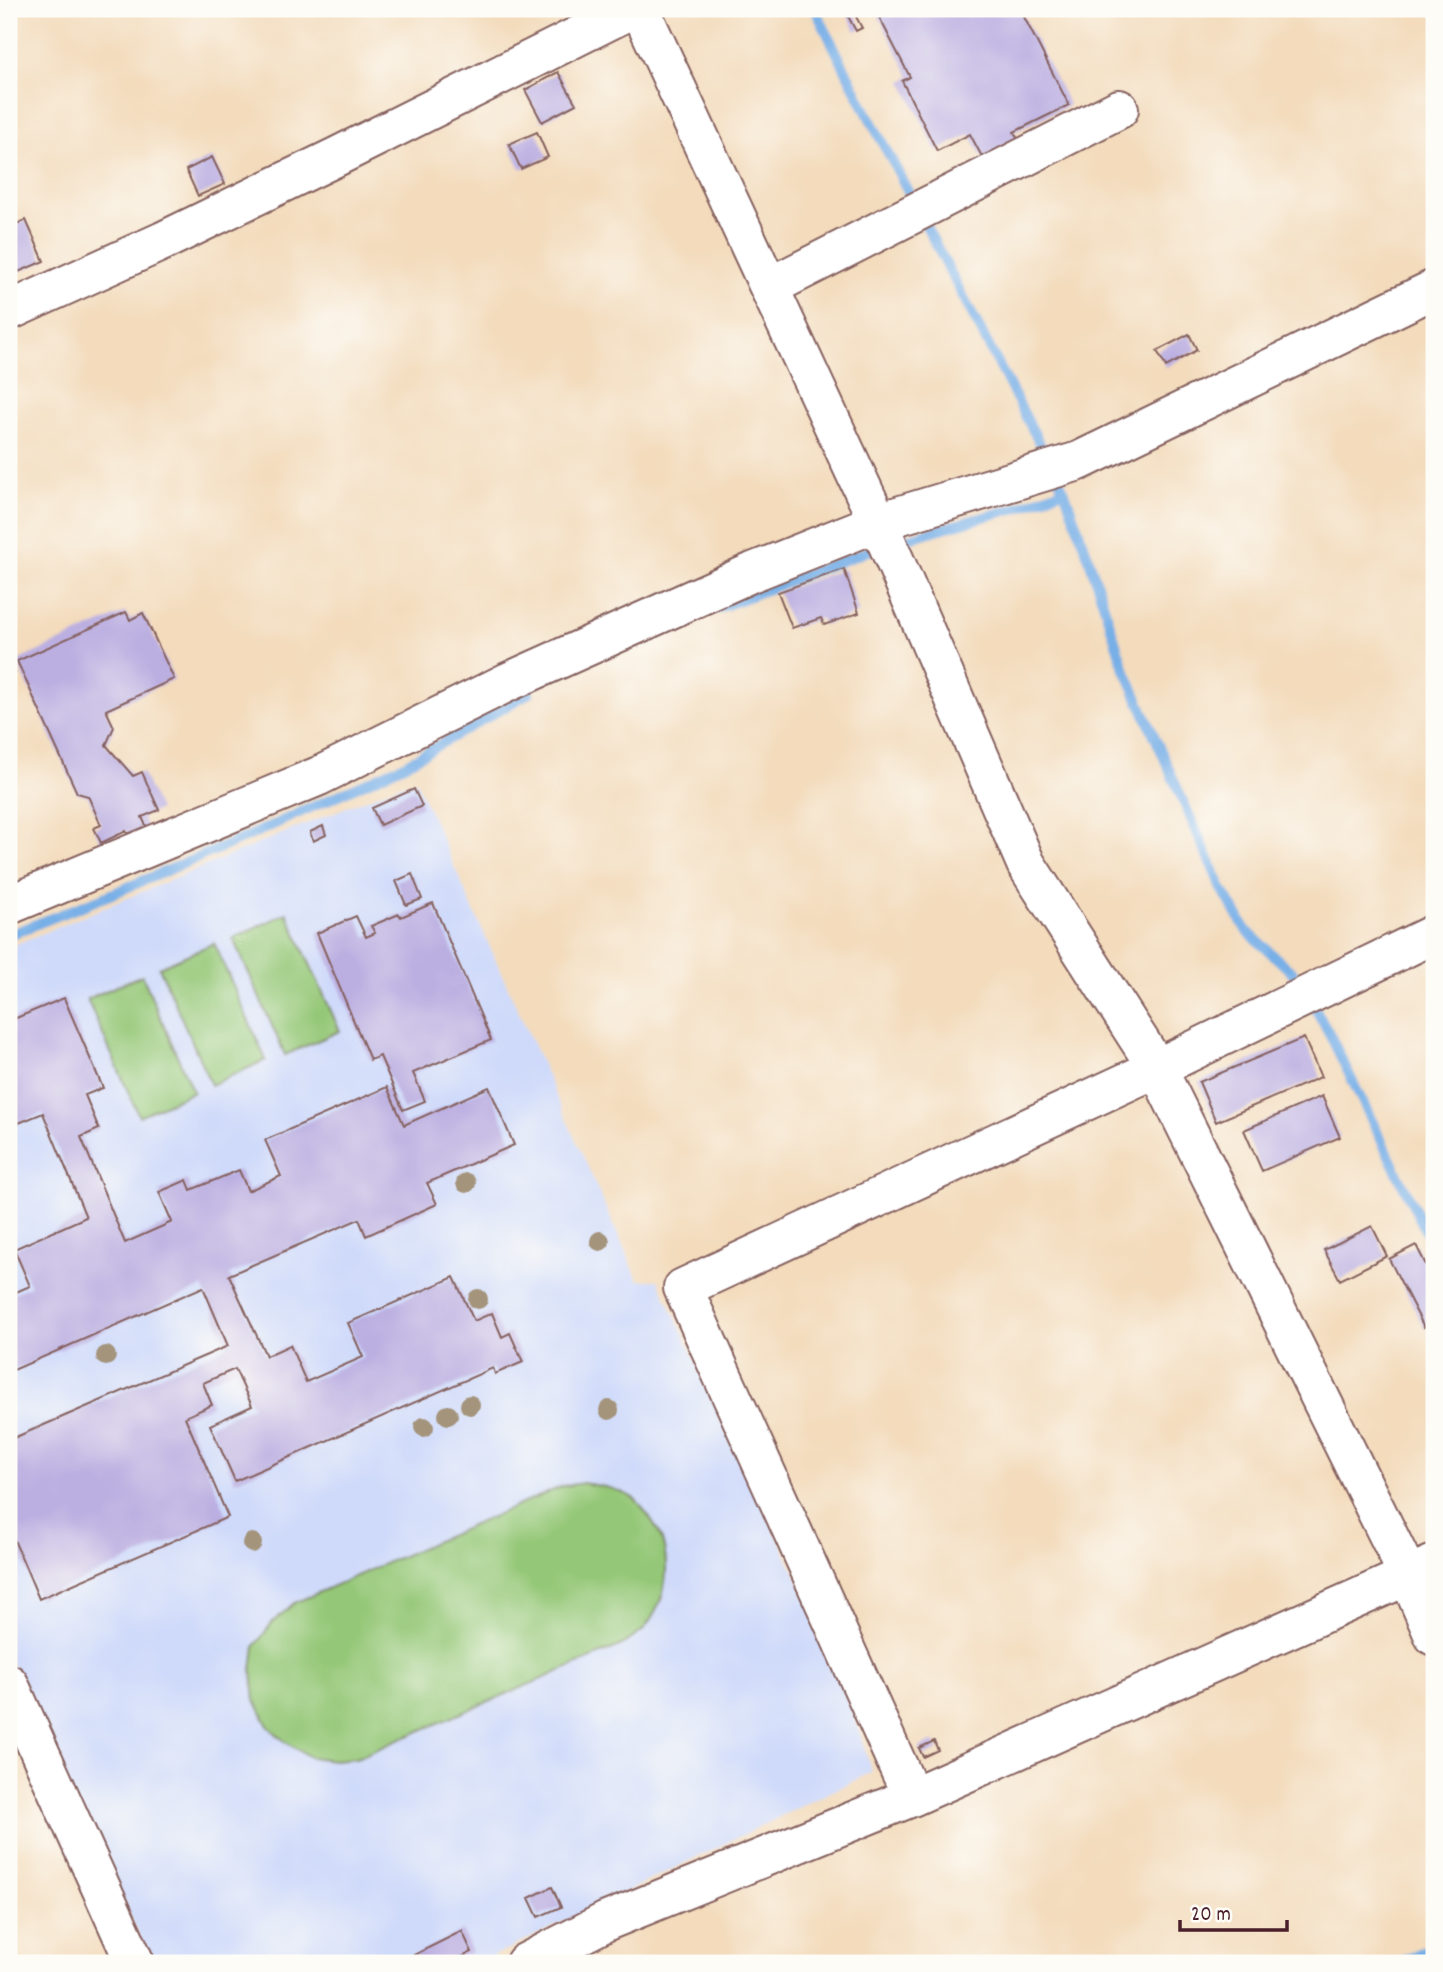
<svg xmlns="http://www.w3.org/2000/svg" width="1443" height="1972" font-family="Dekko,sans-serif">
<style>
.built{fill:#cfdafa}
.green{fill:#94c777;stroke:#6f7351;stroke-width:2}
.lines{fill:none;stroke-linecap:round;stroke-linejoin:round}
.stream{stroke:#77afe7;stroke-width:10}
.building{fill:#bbafe1}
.minor-casing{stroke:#85615e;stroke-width:42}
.minor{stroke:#fff;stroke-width:38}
.tree{fill:#a4947b}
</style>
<rect width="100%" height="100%" fill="#fdfcf7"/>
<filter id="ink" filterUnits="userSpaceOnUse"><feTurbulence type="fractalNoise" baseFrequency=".0143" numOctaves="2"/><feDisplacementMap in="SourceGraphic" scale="14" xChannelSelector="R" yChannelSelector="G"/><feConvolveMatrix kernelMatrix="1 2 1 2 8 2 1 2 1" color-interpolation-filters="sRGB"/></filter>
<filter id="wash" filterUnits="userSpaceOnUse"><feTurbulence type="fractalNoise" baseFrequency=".00686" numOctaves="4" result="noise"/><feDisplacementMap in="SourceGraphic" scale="28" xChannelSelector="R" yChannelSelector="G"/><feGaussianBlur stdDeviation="1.57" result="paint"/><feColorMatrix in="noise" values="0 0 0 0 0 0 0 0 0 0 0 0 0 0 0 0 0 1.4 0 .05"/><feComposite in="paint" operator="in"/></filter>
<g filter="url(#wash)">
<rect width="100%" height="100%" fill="#f3dbbc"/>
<path class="built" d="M416,781L638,1280H658L839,1668L872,1772L479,1963H152L9,1658V947L400,785Z"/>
<path class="green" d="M287,913L340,1031L285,1055L233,938Z
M214,943L266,1060L211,1085L159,967Z
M142,975L193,1092L139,1116L87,999Z
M584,1483C602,1486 621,1489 636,1500C640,1503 643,1509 646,1513C675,1546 671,1596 644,1629C639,1635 629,1640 622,1645L356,1758L334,1760L310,1757L284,1741L268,1726L255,1700L252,1670L255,1646L272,1623L294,1603L563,1486Z"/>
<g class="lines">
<path class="stream" d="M815,9L866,111L1064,490L1088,556L1123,665L1221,887L1246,930L1298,978L1328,1031L1434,1248
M716,609L865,552L933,531L1013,509L1064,490
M9,935L107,896L249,836L404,765L529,693
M1399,1963L1434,1946"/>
</g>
<g id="blocks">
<path class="building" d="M844,9H852L862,28L856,31Z
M875,9H1020L1069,105L1014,132L1034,169L989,170L970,134L937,151L902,81L910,77Z
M558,72L576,104L542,122L525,90Z
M537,132L548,157L521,169L509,144Z
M212,157L225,184L198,196L186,170Z
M26,220L44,261L9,276V227Z
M1189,334L1197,350L1166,367L1157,351Z
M844,569L859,613L824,625L821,618L792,628L778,592Z
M126,612L130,620L143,613L174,679L106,710L114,727L106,745L133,776L142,772L159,810L142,817L147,828L129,836L126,831L101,843L94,828L101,825L88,796L77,793L17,661Z
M9,658L15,672L9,675Z
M414,789L422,806L380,825L372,808Z
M323,826L326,835L313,841L310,832Z
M412,874L422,899L406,905L396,881Z
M433,903L491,1040L413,1073L425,1101L403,1110L380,1056L370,1060L317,933L356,916L366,937L375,933L371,926L399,914L401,917Z
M64,998L103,1088L85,1095L99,1129L81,1137L125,1243L172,1222L159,1192L187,1180L191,1190L239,1170L248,1191L281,1176L265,1140L387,1087L404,1125L489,1087L514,1145L427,1183L437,1204L366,1236L359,1219L229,1275L266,1356L290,1345L306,1382L363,1357L348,1323L454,1277L474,1321L492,1313L502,1337L510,1333L523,1362L495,1374L493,1368L235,1481L210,1425L252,1406L235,1369L203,1383L212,1405L185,1417L228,1517L39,1599L9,1528V1440L228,1346L203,1287L9,1372V1295L30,1286L14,1249L86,1217L43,1113L9,1127V1021Z
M1304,1038L1321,1077L1216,1122L1199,1082Z
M1322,1096L1340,1137L1262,1171L1244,1130Z
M1372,1226L1387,1256L1340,1280L1324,1250Z
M1416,1245L1434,1281V1321L1424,1327L1389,1259Z
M934,1741L938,1750L923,1757L919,1748Z
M552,1887L561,1907L538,1917L529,1898Z
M462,1931L472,1952L450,1963H398Z"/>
</g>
</g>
<g filter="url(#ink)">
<use href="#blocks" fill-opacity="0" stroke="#85615e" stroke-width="2"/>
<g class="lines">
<defs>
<path id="minor" d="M640,9L878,522L1026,864L1157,1068L1408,1575L1434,1636
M769,287L1119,109
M9,311L163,241L336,157L632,9
M9,905L319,776L508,682L753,572L878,522L1079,461L1434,289
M9,1684L135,1963
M912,1797L683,1288L1157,1068L1434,934
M525,1963L607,1921L912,1797L1434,1564"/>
</defs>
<use href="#minor" class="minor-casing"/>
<use href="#minor" class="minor"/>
</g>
<g class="tree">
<circle cx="466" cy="1183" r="10"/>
<circle cx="600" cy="1241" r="10"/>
<circle cx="478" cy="1299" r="10"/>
<circle cx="106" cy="1356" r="10"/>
<circle cx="470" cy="1405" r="10"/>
<circle cx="609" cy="1410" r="10"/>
<circle cx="448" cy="1415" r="10"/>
<circle cx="424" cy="1427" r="10"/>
<circle cx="252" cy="1543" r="10"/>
</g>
</g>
<rect width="1443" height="1972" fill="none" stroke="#fdfcf7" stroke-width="35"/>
<path d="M1180 1920v10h107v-10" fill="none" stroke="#4a1f2b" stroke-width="3.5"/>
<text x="1191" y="1920" font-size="21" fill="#4a1f2b" stroke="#fdfcf7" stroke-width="5" paint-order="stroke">20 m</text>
</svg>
